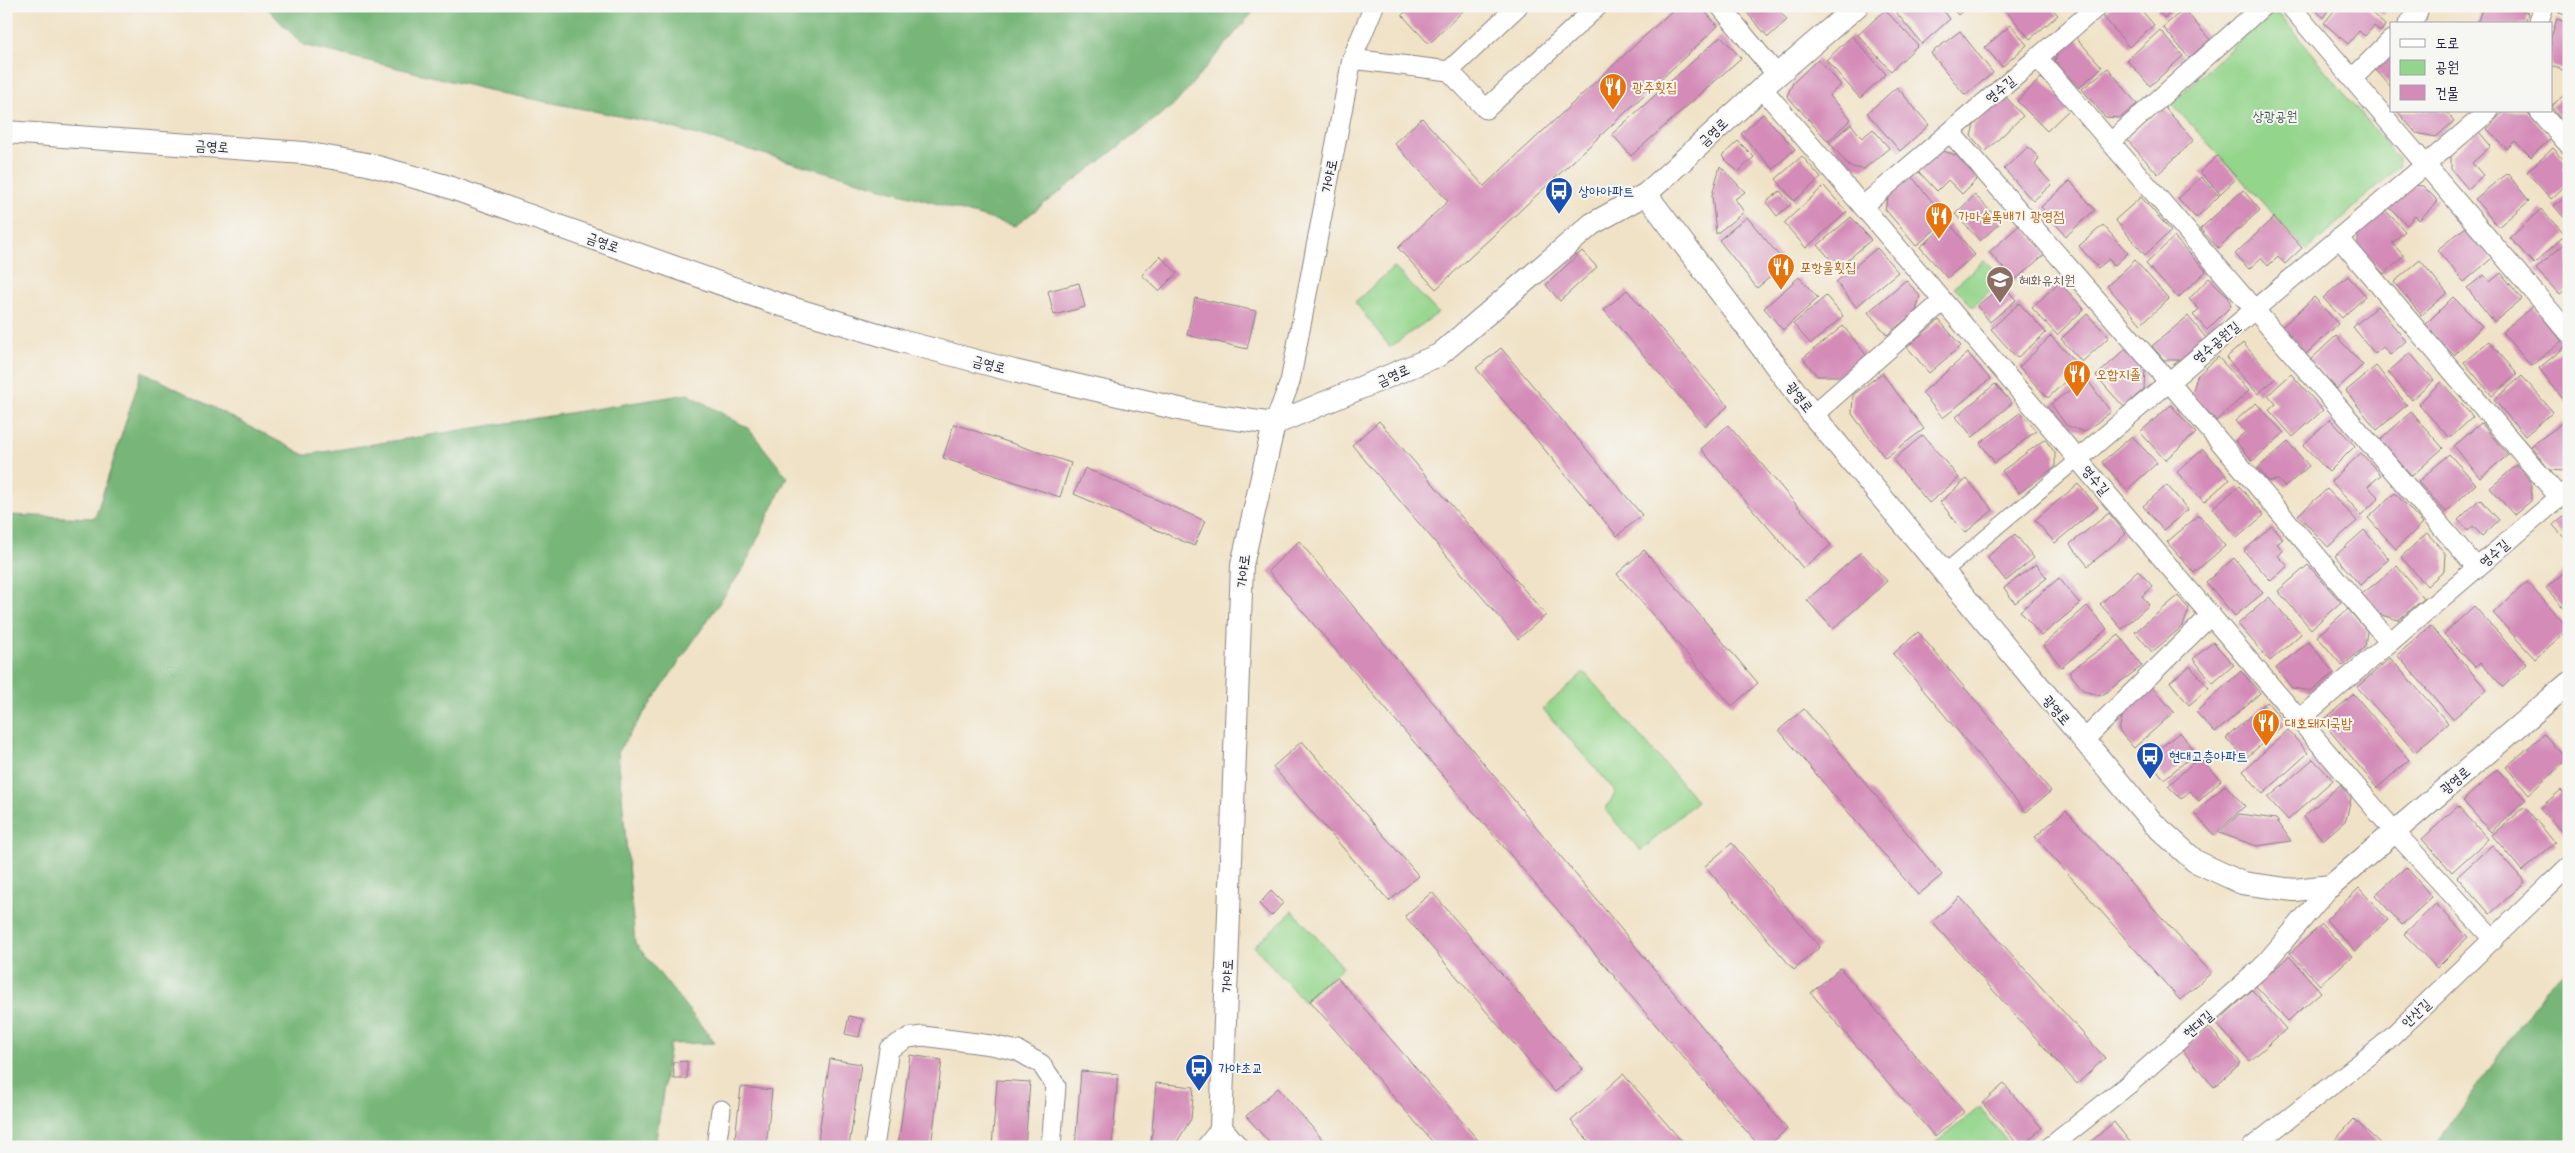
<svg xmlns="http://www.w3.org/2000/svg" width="2575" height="1153" font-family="'Shantell Sans','Poor Story',sans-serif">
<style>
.green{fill:#94d58c;stroke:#5b7c64}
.forest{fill:#77b678;stroke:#4c6c5a}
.building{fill:#d48bb8}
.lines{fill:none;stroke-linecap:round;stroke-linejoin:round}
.pedestrian-casing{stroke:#898280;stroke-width:16}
.minor-casing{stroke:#898280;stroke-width:21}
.tertiary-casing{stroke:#898280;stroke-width:24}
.pedestrian{stroke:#fff;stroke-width:14}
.minor{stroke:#fff;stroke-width:19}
.tertiary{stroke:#fff;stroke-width:22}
.labels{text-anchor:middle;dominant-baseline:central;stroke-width:4;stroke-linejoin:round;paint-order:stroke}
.food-label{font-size:14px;fill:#c56008;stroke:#f6f6f2;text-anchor:start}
.street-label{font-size:14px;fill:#22223b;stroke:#f6f6f2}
.park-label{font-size:14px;fill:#445853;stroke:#f6f6f2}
.transit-label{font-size:14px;fill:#164399;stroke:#f6f6f2;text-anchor:start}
.education-label{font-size:14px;fill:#785e54;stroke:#f6f6f2;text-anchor:start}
</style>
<rect width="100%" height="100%" fill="#f6f6f2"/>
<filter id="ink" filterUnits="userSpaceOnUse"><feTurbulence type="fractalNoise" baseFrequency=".02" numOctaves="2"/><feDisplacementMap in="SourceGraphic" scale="10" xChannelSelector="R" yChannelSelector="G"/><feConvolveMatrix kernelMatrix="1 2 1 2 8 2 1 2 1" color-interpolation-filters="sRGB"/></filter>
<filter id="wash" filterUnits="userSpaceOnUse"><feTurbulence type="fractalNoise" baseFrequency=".0096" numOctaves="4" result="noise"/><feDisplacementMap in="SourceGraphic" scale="20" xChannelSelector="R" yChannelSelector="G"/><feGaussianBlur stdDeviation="1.12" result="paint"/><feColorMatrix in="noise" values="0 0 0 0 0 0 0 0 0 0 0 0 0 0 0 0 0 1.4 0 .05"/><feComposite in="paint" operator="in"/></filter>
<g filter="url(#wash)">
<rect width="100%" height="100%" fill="#f0e2c6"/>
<path class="green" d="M2271,12L2281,16L2398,159V167L2307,251L2171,103Z
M1984,260L2002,279L1973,307L1954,287Z
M1394,267L1438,313L1390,347L1355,302Z
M1584,672L1697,801L1641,851L1605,810L1616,792L1543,709Z
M1293,911L1343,967L1304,1002L1254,946Z
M1980,1107L2011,1147H1930Z"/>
<path class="forest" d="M265,6H1258L1176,103L1015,226L655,123L496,92L303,45Z
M142,371L305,455L688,394L748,428L787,477L744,567L618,751L635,943L715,1043L670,1044L656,1140L665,1147H6V515L95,518Z
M2569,967V1147H2434L2546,988Z"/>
<g id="blocks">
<path class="building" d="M1411,6H1468L1429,44L1402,15Z
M1677,6H1700L1718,26L1436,289L1398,248L1448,201L1394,143L1422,118L1484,186Z
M1741,6H1775L1787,20L1768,37Z
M1891,6H1940L1950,19L1922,44Z
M1950,6H1968L1958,15Z
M2002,6H2050L2058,15L2030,39Z
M2112,6H2138L2154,25L2129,47L2102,15Z
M2161,6H2179L2164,18L2157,10Z
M2236,6H2246L2241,11Z
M2313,6H2331L2323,18Z
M2338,6H2364L2385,25L2381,32L2374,26L2365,36L2359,31L2348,44L2324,23Z
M2371,6H2390L2383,15Z
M2483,6H2507L2528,13L2525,24H2477Z
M2561,6H2569V16L2559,13Z
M2184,9L2210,40L2189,58L2163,27Z
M1885,10L1918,45L1891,71L1858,35Z
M2557,19L2569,23V72L2551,66V37Z
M2011,25L2027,45L2002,67L1985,47Z
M2160,30L2183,56L2150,86L2127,60Z
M1960,31L1993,73L1965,95L1931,53Z
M2073,34L2102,67L2079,88L2055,61L2059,47Z
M1721,36L1741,58L1631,156L1612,134Z
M1852,36L1886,74L1860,98L1826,60Z
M2391,52V87L2374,68Z
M1818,59L1841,85L1829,95L1851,119L1828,141L1787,96L1793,83Z
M2108,68L2137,104L2120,118L2105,117L2082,89Z
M2041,78L2071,108L2047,131L2017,101Z
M1897,87L1929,125L1900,151L1867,113Z
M2569,91V131L2551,106Z
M2005,96L2023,116L1985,152L1971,136L1974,125Z
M2164,107L2194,140L2158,174L2127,140Z
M2397,111H2446L2454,121L2436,137L2416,133Z
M2504,111H2525L2551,138L2531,157L2515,141L2507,149L2487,129Z
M1763,114L1795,149L1773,169L1741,134Z
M1851,124L1862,138L1873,129L1889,148L1864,169L1850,167L1829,142Z
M2479,132L2491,146L2472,163L2483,175L2468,189L2451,169V156Z
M1738,141L1754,157L1738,172L1722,156Z
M2028,147L2039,158L2035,165L2052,184L2033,201L2004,169Z
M2553,148L2568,164L2563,168L2569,174V182L2551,199L2527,172Z
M1940,150L1956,155L1978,178L1962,194L1948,180L1937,191L1918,171Z
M1802,156L1821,178L1794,201L1776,179Z
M2217,156L2237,178L2220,194L2200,172Z
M1720,166L1745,192L1735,199L1744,212L1716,234L1712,195Z
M2507,173L2529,201L2498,227L2475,199Z
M1911,176L1947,219L1916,246L1885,209L1889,194Z
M2201,177L2219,196L2196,218L2178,199Z
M2070,181L2095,210L2066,236L2041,207Z
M2409,185L2423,186L2438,201L2419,220L2415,216L2407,225L2388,206Z
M1824,186L1847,212L1806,248L1784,223Z
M2243,190L2260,210L2218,248L2200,229Z
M1780,191L1791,204L1777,216L1766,202Z
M2569,193V223L2554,206Z
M1975,195L2001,222L1980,241L1955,214Z
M2141,197L2171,231L2145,255L2115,220Z
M2384,209L2405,231L2392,243L2404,256L2384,274L2358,246V232Z
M2541,209L2565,235L2534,264L2510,238Z
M1747,217L1786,264L1757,288L1719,240Z
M1851,217L1871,240L1838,268L1818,245Z
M2274,217L2302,248L2285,264L2278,256L2268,266L2261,258L2249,269L2235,254Z
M1949,223L1975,255L1947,278L1920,247Z
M2021,224L2046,253L2014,281L1989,252Z
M2103,225L2128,253L2114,266L2109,259L2098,268L2079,246Z
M2466,227L2492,258L2464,282L2437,250Z
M2174,237L2206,271L2178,298L2146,264Z
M2565,243L2569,247V288L2560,295L2536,269Z
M1877,248L1898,272L1856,307L1836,282Z
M1582,251L1597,267L1560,301L1546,285Z
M1160,256L1177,273L1159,291L1142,275Z
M2135,260L2169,299L2141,324L2107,286Z
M2420,260L2447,293L2421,315L2394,282Z
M2501,273L2522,299L2494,322L2467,288L2484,275L2490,282Z
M2348,276L2366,296L2342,318L2323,298Z
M1799,277L1818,298L1783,330L1764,308Z
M2209,278L2228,296L2231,306L2207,330L2193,315L2199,309L2189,299Z
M1906,280L1920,296L1916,311L1887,335L1868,312Z
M2059,282L2084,309L2057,335L2032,308Z
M1079,283L1085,307L1054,315L1048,291Z
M2003,285L2016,300L1990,322L1977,306Z
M1627,290L1728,406L1705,426L1604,310Z
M1826,296L1843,316L1811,344L1793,324Z
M2314,297L2338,324L2306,354L2282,327Z
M2453,297L2482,326L2454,355L2424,326Z
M1195,298L1256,311L1247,349L1187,335Z
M2569,300V310L2564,305Z
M2019,303L2046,333L2017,358L1991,329Z
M2377,306L2406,341L2390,355L2383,347L2375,354L2353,327Z
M2533,306L2562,341L2531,366L2502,332Z
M2087,314L2109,337L2082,362L2061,339Z
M2188,316L2206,338L2180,360H2164L2152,346Z
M1939,320L1961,346L1929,373L1907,347Z
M1843,326L1867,356L1842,376H1817L1803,358Z
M2051,336L2080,367L2048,398L2019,367Z
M2336,336L2363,365L2337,389L2310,360Z
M2489,341L2517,374L2492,396L2464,362Z
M2243,343L2275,379L2258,394L2226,358Z
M2565,347L2569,352V401L2566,403L2539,368Z
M1501,348L1642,515L1617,536L1476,368Z
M2127,348L2145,369L2144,389L2124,407L2096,376Z
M1968,353L1990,379L1943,418L1922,393Z
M2410,353L2434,380L2412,400L2388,372Z
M2218,357L2249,391L2216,421L2192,394L2197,376Z
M2376,366L2407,405L2377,430L2346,391Z
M1882,373L1924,429L1885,458L1852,414L1853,395Z
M2291,374L2323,410L2293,437L2269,410L2276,404L2268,395Z
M2522,376L2553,412L2525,436L2494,400Z
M2086,378L2111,412L2084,432L2066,425L2051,404Z
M2441,382L2473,417L2450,438L2418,404Z
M1995,384L2012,403L1973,437L1956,417Z
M2256,403L2284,433L2253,461L2235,441L2245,432L2235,421Z
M2171,405L2196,433L2165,460L2140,432Z
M2021,412L2036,431L1995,463L1980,443Z
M2411,412L2443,448L2412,476L2380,440Z
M2330,419L2355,446L2329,472L2303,445Z
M2568,419L2569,468L2565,471L2549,470L2531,446Z
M1379,421L1546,615L1518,639L1352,445Z
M2481,423L2508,455L2480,478L2454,446Z
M954,424L1071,463L1060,497L943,458Z
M1728,425L1831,545L1803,568L1701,449Z
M1923,435L1959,478L1929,503L1893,460Z
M2132,436L2157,463L2127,490L2102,462Z
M2045,439L2055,453V467L2019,493L2002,471Z
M2288,442L2309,466L2285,487L2278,480L2268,481L2258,468Z
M2203,449L2230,479L2204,502L2177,472Z
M2361,453L2381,475L2368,486L2379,498L2361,515L2331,481Z
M2449,454L2476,484L2446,512L2418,482Z
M2517,465L2531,482V501L2514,515L2490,488Z
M1085,468L1205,521L1194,546L1074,494Z
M1967,479L1993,510L1965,533L1940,502Z
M2078,484L2098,507L2055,543L2035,520Z
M2167,485L2188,510L2163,530L2143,506Z
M2239,486L2264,515L2237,538L2212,508Z
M2327,489L2357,521L2328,547L2298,515Z
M2395,493L2423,523L2396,549L2368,518Z
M2480,499L2499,520L2482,536L2473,526L2468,531L2458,520Z
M2569,511V543L2553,525Z
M2109,513L2126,534L2088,566L2070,544Z
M2199,515L2225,546L2194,573L2167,542Z
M2272,526L2283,539L2277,544L2283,551L2278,556L2288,566L2271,581L2244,551Z
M2364,530L2389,559L2360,585L2335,556Z
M2427,533L2445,553L2444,571L2427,586L2401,557Z
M2015,534L2034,558L2006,581L1987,557Z
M1299,541L1787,1129L1767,1147H1760L1268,571Z
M1644,550L1758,683L1732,706L1617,574Z
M1861,552L1887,581L1833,629L1807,600Z
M2234,558L2263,593L2235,616L2206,582Z
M2036,564L2047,578L2015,603L2004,588Z
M2308,565L2341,602L2311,629L2278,591Z
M2397,566L2424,599L2398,620L2378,614L2362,594Z
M2569,568V614L2546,588Z
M2138,570L2153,587L2142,596L2149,605L2122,629L2100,604Z
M2059,578L2080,604L2041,636L2020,611Z
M2527,582L2569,629L2535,659L2493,613Z
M2178,596L2189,609L2183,626L2152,652L2135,632Z
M2269,597L2301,634L2270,661L2238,624Z
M2087,606L2107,629L2062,667L2043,645Z
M2474,606L2527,664L2503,687L2480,662L2475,667L2444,634Z
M2348,609L2367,631L2365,647L2342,666L2317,636Z
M2431,626L2487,690L2453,719L2397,655Z
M1918,632L2051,791L2026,812L1893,654Z
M2119,635L2142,666L2101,696L2084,691L2069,672Z
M2213,642L2234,665L2213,683L2193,659Z
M2309,642L2334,673L2312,691L2292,688L2276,668Z
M2390,658L2448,723L2415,752L2357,687Z
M2190,666L2209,688L2189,705L2170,682Z
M2241,671L2260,693L2215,733L2196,712Z
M2152,687L2174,712L2134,748L2119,731L2123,713Z
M2354,694L2409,760L2377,788L2322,721Z
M2267,702L2285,723L2245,759L2226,738Z
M1804,709L1942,875L1918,895L1779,730Z
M2288,730L2308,753L2263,794L2243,771Z
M2180,732L2196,753L2164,779L2148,758Z
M2544,734L2567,760L2529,794L2506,767Z
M1302,741L1419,876L1389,901L1273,767Z
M2199,757L2221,780L2199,801L2190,791L2181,799L2168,786Z
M2313,759L2333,780L2288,820L2268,798Z
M2497,769L2526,800L2491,832L2463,801Z
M2225,785L2245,806L2214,835L2194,813Z
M2340,785L2351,798L2346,820L2323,840L2303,817Z
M2561,790L2569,799V840L2540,808Z
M2458,806L2488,839L2452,872L2422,839Z
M2525,807L2555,843L2522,871L2492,835Z
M2066,810L2211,973L2180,1000L2035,837Z
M2239,814L2276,819L2291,841L2257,846L2219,833Z
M1732,843L1820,947L1794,970L1705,866Z
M2492,845L2525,882L2490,914L2457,877Z
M2406,867L2432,897L2402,925L2375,895Z
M2359,888L2388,920L2355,951L2326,920Z
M1271,891L1283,903L1271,916L1259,904Z
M1432,892L1583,1069L1555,1092L1405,916Z
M1960,897L2105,1058L2077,1084L1932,922Z
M2436,904L2468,937L2437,968L2404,934Z
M2322,924L2352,956L2320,985L2290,953Z
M2289,956L2321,992L2288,1021L2256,986Z
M1840,968L1964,1112L1935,1137L1811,993Z
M1337,977L1484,1147H1437L1310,1001Z
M2252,990L2286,1029L2250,1061L2216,1023Z
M849,1016L863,1019L859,1037L845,1034Z
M2209,1027L2241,1063L2214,1087L2182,1050Z
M910,1055L942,1060L931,1147H898Z
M830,1059L861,1064L849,1147H817Z
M687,1061V1079H674L673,1062Z
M1081,1071L1118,1074L1112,1147H1075Z
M1623,1074L1687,1147H1594L1571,1121Z
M997,1080L1030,1082L1025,1147H992Z
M1156,1083L1194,1087L1191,1119L1175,1145L1151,1143Z
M2004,1084L2042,1128L2020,1147L1982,1103Z
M741,1087L772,1090L766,1147H734Z
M1278,1088L1329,1147H1273L1246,1116Z
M2354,1119L2384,1147H2329Z
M2114,1122L2134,1147H2084Z"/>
</g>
</g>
<g filter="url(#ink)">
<use href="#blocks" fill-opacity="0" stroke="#898280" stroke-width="1"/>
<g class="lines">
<defs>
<path id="pedestrian" d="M1943,573L2078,459"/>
<path id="minor" d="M1720,6L1777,75
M2290,6L2569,333
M2408,24L2417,15L2419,6
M2538,24L2544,6
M2037,57L2477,568
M1352,59L1449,71L1518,6
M1449,71L1486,109L1598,6
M2353,78L2391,40
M1762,88L2394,831L2494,940
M2539,111L2569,145
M1950,132L2169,382L2389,641
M2112,141L2263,6
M1863,206L2098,6
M2339,238L2559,497
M1813,415L1943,301
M1274,424L1290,382L1352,59L1374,6
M2078,459L2489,111
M2300,719L2569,489
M2083,741L2211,615
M716,1147L721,1110
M874,1147L889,1049L908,1038L923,1036L991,1045L1018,1051L1041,1064L1056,1086L1051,1147
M1206,1147L1221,1128
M2050,1147L2129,1084L2261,968L2331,886
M2252,1147L2383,1045L2569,866"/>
<path id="tertiary" d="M6,132L304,153L367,164L443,185L778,304L901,341L1014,371L1201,414L1274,424L1439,355L1592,224L1646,194L1762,88L1857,6
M1646,194L1813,415L2153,823L2195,861L2242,883L2294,890L2331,886L2569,683
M1237,1147L1221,1128L1242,565L1274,424"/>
</defs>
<use href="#pedestrian" class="pedestrian-casing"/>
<use href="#minor" class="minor-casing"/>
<use href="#tertiary" class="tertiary-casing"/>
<use href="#pedestrian" class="pedestrian"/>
<use href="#minor" class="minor"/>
<use href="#tertiary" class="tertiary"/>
</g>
</g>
<defs>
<symbol id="restaurant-pin" viewBox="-11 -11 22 30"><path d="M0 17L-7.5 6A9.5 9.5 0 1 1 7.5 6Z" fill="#e8710a" stroke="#f6f6f2"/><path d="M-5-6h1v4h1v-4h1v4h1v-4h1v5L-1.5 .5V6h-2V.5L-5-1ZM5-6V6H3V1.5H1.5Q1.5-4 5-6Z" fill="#fff"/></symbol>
<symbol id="bus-pin" viewBox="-11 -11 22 30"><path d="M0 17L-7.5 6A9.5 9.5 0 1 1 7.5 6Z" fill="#1a4fb4" stroke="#f6f6f2"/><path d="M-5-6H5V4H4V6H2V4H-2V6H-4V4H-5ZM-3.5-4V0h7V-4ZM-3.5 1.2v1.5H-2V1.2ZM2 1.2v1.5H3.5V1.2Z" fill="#fff"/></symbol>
<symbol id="school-pin" viewBox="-11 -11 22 30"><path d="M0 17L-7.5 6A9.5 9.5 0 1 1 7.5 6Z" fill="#8d6e63" stroke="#f6f6f2"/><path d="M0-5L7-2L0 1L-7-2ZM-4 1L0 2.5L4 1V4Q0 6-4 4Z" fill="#fff"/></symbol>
</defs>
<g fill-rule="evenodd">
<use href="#restaurant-pin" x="1597" y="71" width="32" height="43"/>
<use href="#bus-pin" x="1543" y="175" width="32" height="43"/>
<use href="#restaurant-pin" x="1923" y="200" width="32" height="43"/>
<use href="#restaurant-pin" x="1765" y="251" width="32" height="43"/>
<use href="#school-pin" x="1984" y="264" width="32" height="43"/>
<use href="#restaurant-pin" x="2061" y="358" width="32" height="43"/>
<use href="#restaurant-pin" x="2250" y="707" width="32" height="43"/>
<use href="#bus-pin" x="2134" y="740" width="32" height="43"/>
<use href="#bus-pin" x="1183" y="1052" width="32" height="43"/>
</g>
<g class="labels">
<g class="food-label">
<text x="1632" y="87">광주횟집</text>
<text x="1958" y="216">가마솥뚝배기 광영점</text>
<text x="1800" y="267">포항물횟집</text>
<text x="2096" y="374">오합지졸</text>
<text x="2285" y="723">대호돼지국밥</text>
</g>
<g class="street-label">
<text transform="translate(2000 89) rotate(-40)">영수길</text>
<text transform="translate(1713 132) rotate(-43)">금영로</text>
<text transform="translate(212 146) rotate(4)">금영로</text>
<text transform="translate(1329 176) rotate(-79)">가야로</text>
<text transform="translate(603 242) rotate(20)">금영로</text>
<text transform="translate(2216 342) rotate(-40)">영수공원길</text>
<text transform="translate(989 364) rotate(15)">금영로</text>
<text transform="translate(1393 375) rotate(-24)">금영로</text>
<text transform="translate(1800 397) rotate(53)">광영로</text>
<text transform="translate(2096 480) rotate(50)">영수길</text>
<text transform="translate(2494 553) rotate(-41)">영수길</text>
<text transform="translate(1243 571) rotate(-84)">가야로</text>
<text transform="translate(2057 710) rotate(50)">광영로</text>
<text transform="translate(2455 780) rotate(-40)">광영로</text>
<text transform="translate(1227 976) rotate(-88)">가야로</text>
<text transform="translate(2416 1013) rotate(-43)">안산길</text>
<text transform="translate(2198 1024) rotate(-41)">현대길</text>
</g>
<g class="park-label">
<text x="2275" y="116">상광공원</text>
</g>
<g class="transit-label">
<text x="1578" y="191">상아아파트</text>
<text x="2169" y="756">현대고층아파트</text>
<text x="1218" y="1068">가야초교</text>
</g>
<g class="education-label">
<text x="2019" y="280">혜화유치원</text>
</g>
</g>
<rect width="2575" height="1153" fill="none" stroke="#f6f6f2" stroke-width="25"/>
<rect x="2390" y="22" width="162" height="90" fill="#f6f6f2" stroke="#a1a1a9"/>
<rect x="2400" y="39" width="25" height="8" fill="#ffffff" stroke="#a1a1a9"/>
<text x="2435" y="48" font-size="15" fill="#22223b">도로</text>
<rect x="2400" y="60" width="25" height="15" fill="#94d58c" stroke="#a1a1a9"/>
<text x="2435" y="72" font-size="15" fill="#22223b">공원</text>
<rect x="2400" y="85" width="25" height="15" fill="#d48bb8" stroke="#a1a1a9"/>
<text x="2435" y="98" font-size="15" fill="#22223b">건물</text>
</svg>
